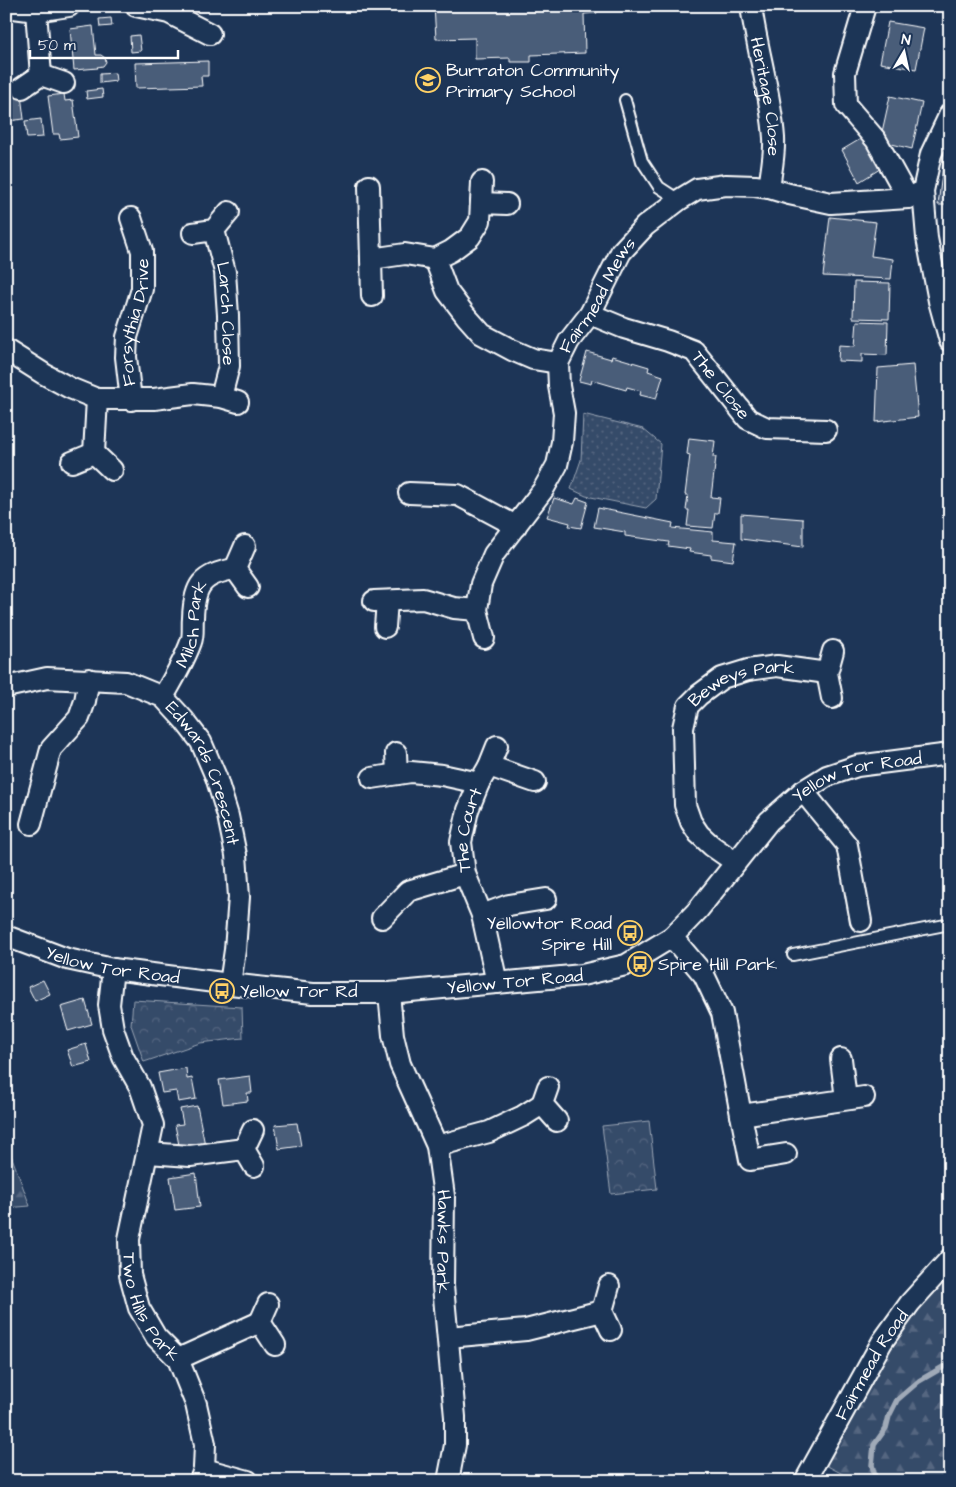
<svg xmlns="http://www.w3.org/2000/svg" width="956" height="1487" font-family="'Architects Daughter',sans-serif">
<style>
.grass{fill:url(#grass-dots);stroke:#9aa5b4}
.forest{fill:url(#forest-firs);stroke:#9aa5b4}
.park{fill:url(#park-crowns);stroke:#9aa5b4}
.lines{fill:none;stroke-linecap:round;stroke-linejoin:round}
.stream{stroke:#a0aab8;stroke-width:5.5}
.building{fill:#4a5d79;stroke:#fff}
.service-casing{stroke:#fff;stroke-width:14}
.minor-casing{stroke:#fff;stroke-width:24}
.service{stroke:#1d3557;stroke-width:10}
.minor{stroke:#1d3557;stroke-width:20}
.labels{text-anchor:middle;dominant-baseline:central;stroke-width:4.5;stroke-linejoin:round;paint-order:stroke}
.poi-label{font-size:18px;fill:#fff;stroke:#1d3557;text-anchor:start}
.street-label{font-size:18px;fill:#fff;stroke:#1d3557}
</style>
<defs>
<pattern id="grass-dots" width="8" height="8" patternUnits="userSpaceOnUse" patternTransform="scale(1.25)"><rect width="8" height="8" fill="#364b69"/><path d="M2 2h.1M6 6h.1" fill="none" stroke="#546680" stroke-width="1.8" stroke-linecap="round"/></pattern>
<pattern id="forest-firs" width="22" height="20" patternUnits="userSpaceOnUse" patternTransform="scale(1.25)"><rect width="22" height="20" fill="#364b69"/><path d="M5 1l3.5 6h-7zM16 11l3.5 6h-7z" fill="#546680"/></pattern>
<pattern id="park-crowns" width="20" height="18" patternUnits="userSpaceOnUse" patternTransform="scale(1.25)"><rect width="20" height="18" fill="#364b69"/><path d="M2 6a3 3 0 1 1 6 0M12 15a3 3 0 1 1 6 0" fill="none" stroke="#546680"/></pattern>
</defs>
<rect width="100%" height="100%" fill="#1d3557"/>
<filter id="ink" filterUnits="userSpaceOnUse"><feTurbulence type="fractalNoise" baseFrequency=".02" numOctaves="2"/><feDisplacementMap in="SourceGraphic" scale="10" xChannelSelector="R" yChannelSelector="G"/><feConvolveMatrix kernelMatrix="1 2 1 2 8 2 1 2 1" color-interpolation-filters="sRGB"/></filter>
<g filter="url(#ink)">
<path class="grass" d="M583,414L643,429L661,444L656,499L646,508L586,496L571,489L581,460Z"/>
<path class="forest" d="M6,1143L8,1147L30,1206L6,1208Z
M950,1260V1467L942,1481H856L816,1460L878,1348Z"/>
<path class="park" d="M133,1000L242,1007L243,1038L200,1043L144,1062L131,1025Z
M649,1121L657,1189L611,1194L602,1126Z"/>
<g class="lines">
<path class="stream" d="M876,1481L872,1465L874,1445L886,1428L889,1416L897,1400L919,1381L950,1363"/>
</g>
<path class="building" d="M434,6H597V13L584,14L585,53L531,55V62H510V58L475,59V38L436,39Z
M111,18L112,26L100,27L99,19Z
M888,22L924,28L916,69L880,63Z
M93,26L96,55H101L105,58L106,62L103,66L97,67L98,68L74,70L70,29Z
M139,35L141,51L131,52L130,36Z
M208,61V76H201L202,86L136,88L135,63Z
M115,73L116,81L100,83V74Z
M102,89L103,97L87,99L86,91Z
M64,94L65,101L73,100L78,137L60,139L59,134H53L48,96Z
M21,95L24,119L8,121L9,126L6,127V97Z
M890,96L922,103L912,149L880,141Z
M41,119L43,137L27,138L25,121Z
M864,137L883,167L859,182L842,150Z
M945,150L950,151V205H938Z
M830,217L876,222L871,256L893,259L891,279L823,276Z
M854,282L890,283L889,319L853,318Z
M857,321L888,322L887,355L862,354V362L838,361L839,345L855,346Z
M587,352L611,359L612,356L649,367L648,371L663,376L656,399L640,395L641,391L627,387L626,390L592,380L591,384L579,381Z
M913,365L918,417L876,422L878,368Z
M689,438L715,441L713,457H716L711,497L720,498L718,513H715L713,528L687,526L689,510H686L688,495H685L690,455L687,454Z
M554,498L574,504L577,498L588,502L581,528L569,526L570,523L547,517Z
M598,508L673,523L672,528L713,532V540L736,542L733,561L711,558V555L689,552L690,549L668,546L669,542L625,536V532L594,527Z
M741,514L803,519V547L741,539Z
M43,980L50,994L35,1001L28,987Z
M85,1000L92,1024L68,1031L61,1007Z
M86,1044L91,1062L73,1067L67,1050Z
M186,1068L187,1079L192,1078L196,1099L178,1102L176,1091L162,1093L158,1073Z
M250,1076L252,1093H247L248,1101L223,1104L219,1080Z
M197,1106L205,1145L180,1150L175,1125L183,1124L180,1109Z
M297,1123L301,1146L279,1149L275,1125Z
M196,1173L200,1207L175,1210L170,1177Z"/>
<g class="lines">
<defs>
<path id="service" d="M625,100L642,161L659,187L679,200
M793,955L950,924"/>
<g id="minor">
<path d="M136,6L169,13L210,34"/>
<path id="s1" d="M751,6C757,50 771,94 774,138C775,154 771,172 769,188"/>
<path d="M865,6L845,73L846,105L876,140L908,198"/>
<path d="M6,7L36,11L69,6"/>
<path d="M36,11L41,75"/>
<path d="M22,88L41,75L64,83"/>
<path d="M950,114L931,154L923,191L927,238L939,301L950,341"/>
<path d="M369,186L372,296"/>
<path d="M481,203L507,204"/>
<path id="s2" d="M214,230L225,272L228,315L229,366L221,397"/>
<path d="M193,233L214,230L229,212"/>
<path d="M371,259L405,254L435,259L451,251L470,237L480,221L482,182"/>
<path d="M435,259L447,291L466,316L482,334L512,350L533,359L558,363"/>
<path id="s3" d="M590,314L624,328L668,341L694,351L748,419L767,428L826,430"/>
<path d="M6,350L44,374L70,388L97,399H154L193,394L221,397L238,402"/>
<path id="s4" d="M131,400L126,357L127,337L142,289V251L131,218"/>
<path d="M94,453L97,399"/>
<path d="M72,462L94,453L112,470"/>
<path d="M409,493L458,495L516,526"/>
<path d="M245,546L235,569L248,587"/>
<path d="M374,601L423,599L454,608L477,610"/>
<path d="M385,627L387,601"/>
<path id="s5" d="M484,638L477,610L481,584L494,554L543,490L557,465L562,442L564,413L559,386L558,363L569,341L590,314L621,252L645,226L679,200L697,189L726,185L755,186L769,188L789,194L831,203L908,198L923,191"/>
<path id="s6" d="M6,687L47,678L126,682L163,697L184,720L201,742L216,777L228,816L236,855L239,897L235,950L230,984"/>
<path id="s7" d="M163,697C173,679 184,662 191,642C194,635 192,626 193,618C194,585 202,574 235,569"/>
<path d="M832,698L827,673L833,651"/>
<path d="M396,753L397,774"/>
<path d="M489,766L497,746"/>
<path d="M372,778L411,772L442,775L479,783"/>
<path d="M803,791L847,845L861,921"/>
<path d="M31,824L51,749L79,718L85,701L89,679"/>
<path id="s8" d="M735,862L712,846L699,834L691,822L685,805L683,728L688,706L699,695L722,678L748,670L777,666L827,673"/>
<path d="M482,915L509,905L546,899"/>
<path d="M382,918L408,891L465,874"/>
<path id="s9" d="M6,936L67,959L113,969L230,984L313,993H389L582,975L626,965L672,937L698,910L769,821L803,791L827,776L857,766L950,754"/>
<path d="M672,937L704,975L722,1013L741,1115L864,1097"/>
<path id="s10" d="M113,969L109,1005L113,1029L123,1057L140,1087L153,1125L129,1239L130,1275L139,1308L156,1337L178,1359L196,1404L205,1444L204,1469L200,1481"/>
<path id="s11" d="M497,983L482,915L465,874L461,842L468,810L479,783L489,766L535,782"/>
<path id="s12" d="M389,993L393,1035L400,1064L437,1146L444,1196L443,1286L455,1417V1445L448,1481"/>
<path d="M841,1059L846,1099"/>
<path d="M548,1087L542,1104L557,1121"/>
<path d="M741,1115L750,1160L786,1154"/>
<path d="M437,1146L489,1132L523,1116L542,1104"/>
<path d="M244,1149L254,1166"/>
<path d="M148,1153L190,1156L244,1149L253,1130"/>
<path d="M609,1286L602,1311L611,1330"/>
<path d="M260,1322L268,1304"/>
<path d="M448,1337L526,1330L602,1311"/>
<path d="M178,1359L260,1322L275,1345"/>
<path d="M204,1469L248,1481"/>
<path id="s13" d="M805,1481L882,1342L910,1303L950,1259"/>
</g>
</defs>
<use href="#service" class="service-casing"/>
<use href="#minor" class="minor-casing"/>
<use href="#service" class="service"/>
<use href="#minor" class="minor"/>
</g>
</g>
<defs>
<symbol id="school-ring" viewBox="-11 -11 22 22"><circle r="9.5" fill="#1d3557" stroke="#ffd166" stroke-width="1.5"/><path d="M0-5L7-2L0 1L-7-2ZM-4 1L0 2.5L4 1V4Q0 6-4 4Z" fill="#ffd166"/></symbol>
<symbol id="bus-ring" viewBox="-11 -11 22 22"><circle r="9.5" fill="#1d3557" stroke="#ffd166" stroke-width="1.5"/><path d="M-5-6H5V4H4V6H2V4H-2V6H-4V4H-5ZM-3.5-4V0h7V-4ZM-3.5 1.2v1.5H-2V1.2ZM2 1.2v1.5H3.5V1.2Z" fill="#ffd166"/></symbol>
</defs>
<g fill-rule="evenodd">
<use href="#school-ring" x="414" y="66" width="28" height="28"/>
<use href="#bus-ring" x="616" y="919" width="28" height="28"/>
<use href="#bus-ring" x="626" y="950" width="28" height="28"/>
<use href="#bus-ring" x="208" y="977" width="28" height="28"/>
</g>
<g class="labels">
<g class="poi-label">
<text x="446" y="70">Burraton Community<tspan x="446" dy="21">Primary School</tspan></text>
<text x="612" y="923" text-anchor="end">Yellowtor Road<tspan x="612" dy="21">Spire Hill</tspan></text>
<text x="658" y="964">Spire Hill Park</text>
<text x="240" y="991">Yellow Tor Rd</text>
</g>
<g class="street-label">
<text stroke="none"><textPath href="#s1" startOffset="92">Heritage Close</textPath></text>
<text stroke="none"><textPath href="#s5" startOffset="379">Fairmead Mews</textPath></text>
<text stroke="none"><textPath href="#s2" startOffset="85">Larch Close</textPath></text>
<text stroke="none"><textPath href="#s4" startOffset="79">Forsythia Drive</textPath></text>
<text stroke="none"><textPath href="#s3" startOffset="154">The Close</textPath></text>
<text stroke="none"><textPath href="#s7" startOffset="80">Milch Park</textPath></text>
<text stroke="none"><textPath href="#s8" startOffset="239">Beweys Park</textPath></text>
<text stroke="none"><textPath href="#s6" startOffset="249">Edwards Crescent</textPath></text>
<text stroke="none"><textPath href="#s9" startOffset="936">Yellow Tor Road</textPath></text>
<text stroke="none"><textPath href="#s11" startOffset="159">The Court</textPath></text>
<text stroke="none"><textPath href="#s9" startOffset="111">Yellow Tor Road</textPath></text>
<text stroke="none"><textPath href="#s9" startOffset="516">Yellow Tor Road</textPath></text>
<text stroke="none"><textPath href="#s12" startOffset="258">Hawks Park</textPath></text>
<text stroke="none"><textPath href="#s10" startOffset="355">Two Hills Park</textPath></text>
<text stroke="none"><textPath href="#s13" startOffset="134">Fairmead Road</textPath></text>
</g>
</g>
<rect width="956" height="1487" fill="none" stroke="#1d3557" stroke-width="25"/>
<rect x="12" y="12" width="931" height="1462" fill="none" stroke="#fff" stroke-width="2" filter="url(#ink)"/>
<g transform="translate(904 52) rotate(9)" stroke="#1d3557" stroke-width="4" paint-order="stroke">
<path d="M0-4L9 19L0 12L-9 19Z" fill="#ffffff"/>
<text y="-8" font-size="14" font-weight="bold" text-anchor="middle" fill="#ffffff">N</text>
</g>
<path d="M30 50v8h148v-8" fill="none" stroke="#ffffff" stroke-width="2.5"/>
<text x="38" y="50" font-size="15" fill="#ffffff" stroke="#1d3557" stroke-width="4" paint-order="stroke">50 m</text>
</svg>
